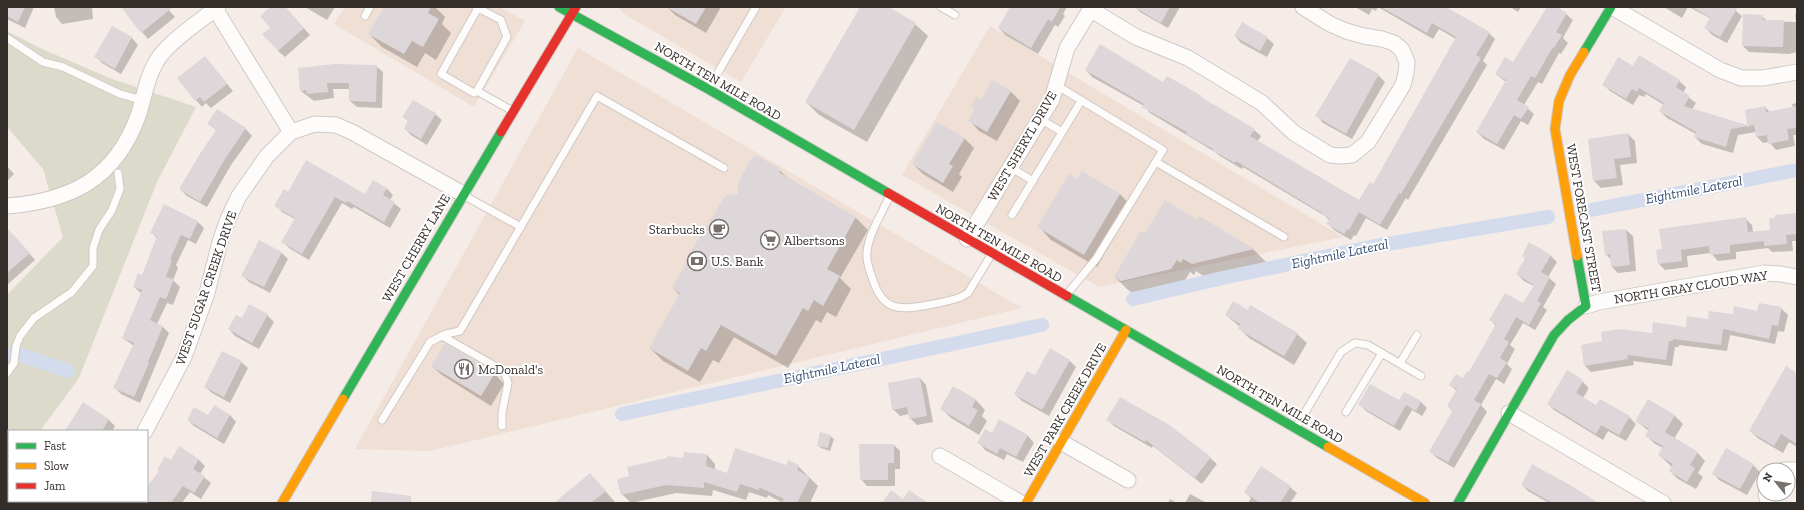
<svg xmlns="http://www.w3.org/2000/svg" width="1804" height="510" font-family="'Zilla Slab',serif">
<style>
.built{fill:#efdfd5}
.green{fill:#dcdaca}
.shadow{fill:#0003}
.lines{fill:none;stroke-linecap:round;stroke-linejoin:round}
.canal{stroke:#d3dbec;stroke-width:14}
.building{fill:#ddd7da}
.lane-casing{stroke:#d0c9c5;stroke-width:9}
.street-casing{stroke:#d0c9c5;stroke-width:17}
.fast-casing{stroke:#d0c9c5;stroke-width:11}
.slow-casing{stroke:#d0c9c5;stroke-width:11}
.jam-casing{stroke:#d0c9c5;stroke-width:11}
.lane{stroke:#fefcfb;stroke-width:7}
.street{stroke:#fefcfb;stroke-width:15}
.fast{stroke:#30b455;stroke-width:9}
.slow{stroke:#ff9f0a;stroke-width:9}
.jam{stroke:#e5322d;stroke-width:9}
.labels{text-anchor:middle;dominant-baseline:central;stroke-width:4;stroke-linejoin:round;paint-order:stroke}
.street-label{font-size:13px;fill:#342e2a;stroke:#fff}
.poi-label{font-size:13px;fill:#342e2a;stroke:#fff;text-anchor:start}
.water-label{font-size:14px;font-style:italic;fill:#354c72;stroke:#fff}
</style>
<rect width="100%" height="100%" fill="#f5ece7"/>
<path class="built" d="M345,7H500L525,21L474,107L334,24Z
M618,7H786L741,82L624,14Z
M990,26L1343,237L1099,287L902,175Z
M578,48L1022,308L430,451L355,449Z"/>
<path class="green" d="M7,31L40,48L112,79L196,107L157,182L79,378L40,431H9V469L7,471V295L63,237L43,169L7,127Z"/>
<path class="shadow" d="M7,7H34L25,28L7,19Z
M54,7H92L93,19L62,24L56,17Z
M129,7H166L175,17L148,39L142,32Z
M271,7H285L310,35L285,57L278,51Z
M305,7H335L327,20Z
M385,7H435L445,17L442,24L451,33L436,60L425,53L417,67L382,47L369,34Z
M667,7H721L706,33L675,15Z
M861,7H887L915,24L928,36L867,142L819,115L806,102Z
M1011,7H1067L1063,14L1065,16L1058,27L1055,25L1038,54L1005,35L999,28Z
M1135,7H1180L1168,28L1140,12Z
M1355,7H1378L1376,11L1372,9L1369,15Z
M1378,7H1438L1489,33L1495,39L1483,61L1487,65L1408,200L1406,198L1387,230L1366,218L1356,236L1354,235L1351,240L1334,230L1328,224L1330,221L1325,216L1243,167L1242,169L1220,156L1215,152L1150,113L1144,106L1092,77L1086,70L1164,83L1167,78L1254,130L1261,136L1257,142L1359,202L1374,185L1456,39L1439,29L1433,39Z
M1510,7H1521L1518,12Z
M1548,7H1555L1566,14L1573,20L1563,38L1568,43L1561,54L1559,53L1542,84L1538,82L1524,105L1534,114L1528,125L1521,121L1504,150L1484,139L1477,132L1506,82L1496,74L1514,63Z
M1664,7H1688L1682,18Z
M1689,7H1731L1742,16L1727,43L1712,35L1706,28L1711,19Z
M1795,14H1797V52L1789,54L1749,52L1743,46L1762,16L1767,21L1796,22Z
M113,27L132,38L138,45L121,74L102,63L96,57Z
M1235,36L1267,38L1274,44L1267,57L1241,43Z
M205,57L233,91L211,108L206,103L202,107L196,100Z
M376,66L383,72L382,108L357,107L350,101V89H333L334,98L314,101L301,91Z
M1633,67L1679,81L1686,87L1683,93L1696,103L1692,110L1749,127L1746,111L1765,107L1770,112L1793,108L1792,104L1797,103V135H1793L1795,146L1776,150L1769,142L1763,143L1757,137L1756,132L1738,135L1733,153L1702,144L1695,137L1696,134L1667,118L1660,111L1664,105L1646,94L1644,97L1639,95L1633,105L1610,91L1603,84Z
M1378,75L1385,82L1352,139L1323,123L1317,116Z
M1010,91L1020,101L997,141L979,131L970,121L976,110L972,106L981,101Z
M217,110L246,129L252,136L231,165L207,207L187,196L180,189L217,131L209,124Z
M435,114L442,120L427,145L411,135L405,129L409,122L404,117Z
M1628,134L1635,141L1637,163L1620,165L1623,185L1601,188L1594,181L1589,140Z
M964,138L974,148L959,174L962,177L953,192L923,174L913,164Z
M7,166L14,174L7,181Z
M778,169L789,179L856,218L868,230L840,278L851,289L836,317L827,312L821,323L816,320L788,368L734,337L719,363L713,360L700,382L663,361L650,348L680,295L673,288L739,195Z
M1078,180L1120,194L1132,207L1097,267L1051,240L1039,227Z
M387,189L393,195L390,200L401,209L390,228L354,207L352,209L342,203L309,260L289,248L283,242L295,219L282,212L276,205L288,193L365,196Z
M1797,214V241H1792L1793,251L1772,252L1768,248L1736,252V259L1718,261L1711,253L1687,256L1688,267L1665,270L1659,264L1663,250L1745,218L1752,225L1753,232L1771,231L1776,219Z
M1200,218L1254,250L1266,262L1205,277L1196,271L1194,275L1190,272L1184,282L1134,294L1128,290L1115,277L1145,235L1198,221Z
M198,222L204,228L196,244L188,240L176,265L178,268L173,280L180,287L173,305L167,303L157,324L163,327L169,333L140,403L121,394L115,388L134,346L123,338L142,294L134,287L143,276L157,238L152,233Z
M1626,230L1633,236L1636,271L1618,273L1612,267L1611,260L1606,254Z
M7,232L15,237L35,260L7,285Z
M282,253L288,259L270,293L249,282L242,275Z
M1550,255L1557,262L1548,277L1556,284L1543,307L1547,310L1535,330L1523,323L1510,345L1515,349L1507,364L1512,369L1504,384L1496,379L1481,405L1487,412L1454,468L1437,458L1431,452L1453,411L1448,406L1457,391L1450,385L1463,379L1469,374L1496,326L1491,320L1523,305L1534,286L1524,281L1517,274Z
M1781,308L1788,315L1784,332L1778,331L1775,344L1730,335L1727,351L1679,345V347H1675L1672,366L1633,361L1634,365L1591,372L1585,366L1652,335L1687,328L1709,320Z
M1248,311L1297,334L1307,343L1294,365L1249,338L1239,328L1240,327L1226,315Z
M267,315L274,322L259,349L235,336L229,329L242,320Z
M445,345L495,374L504,384L491,406L442,375L432,366Z
M1050,350L1070,361L1076,367L1049,416L1022,401L1015,394L1035,376Z
M241,362L248,368L230,403L212,393L205,387Z
M1797,374V447L1789,442L1783,453L1759,439L1750,431Z
M920,378L926,385L933,422L917,425L910,418L909,414L900,416L893,409Z
M1581,380L1588,387V390L1583,398L1597,406L1600,400L1629,417L1636,424L1626,441L1608,431L1603,440L1554,410L1548,404Z
M1405,393L1421,402L1427,408L1422,416L1412,410L1400,431L1366,411L1360,405L1400,402Z
M976,400L985,410L982,416L987,421L979,435L951,418L941,408Z
M84,404L109,420L115,426L112,431H66Z
M214,407L230,415L236,422L224,444L194,426L188,420L208,417Z
M1674,415L1683,424L1674,439L1697,452L1705,461L1698,473L1703,477L1696,489L1678,479L1670,471L1672,467L1659,455L1663,448L1655,444L1646,435L1649,431L1636,421Z
M1108,420L1210,458L1217,464L1202,484L1153,446L1152,448L1114,426Z
M1000,421L1028,436L1034,443L1023,462L1007,454L1004,460L985,450L979,443L992,435Z
M830,436L834,439L830,451L821,448L818,445Z
M894,445L900,451V469H895V486H867L861,479Z
M179,448L199,460L205,466L200,474L211,483L201,499L190,492L182,503H146L151,497L147,493V489L160,472L171,461Z
M1726,450L1753,465L1760,472L1747,495L1719,480L1713,473Z
M707,455L715,464V470L728,474L786,466H798L818,486L810,503H783L768,495L767,498L749,492L746,500L713,490L712,496L676,493L631,503L622,494L630,477L667,459H684Z
M590,474L615,502L613,503H566Z
M1522,485L1597,503H1549L1528,491Z
M1290,487L1297,493L1290,503H1248L1251,498L1245,492Z
M1190,494L1207,503H1185Z
M1170,499L1177,503H1168Z
M13,501H50L52,503H11Z"/>
<g class="lines">
<path class="canal" d="M1591,210L1797,170
M1133,299L1218,279L1375,246L1548,217
M7,354L21,355L68,371
M622,414L1042,325"/>
</g>
<path class="building" d="M7,7H25L18,22L7,16Z
M121,7H173L141,33Z
M270,7H285L304,28L278,51L262,34L270,28L260,16Z
M384,7H431L428,13L439,19L423,47L412,41L404,54L368,34Z
M666,7H706L696,24Z
M860,7H889L916,23L854,130L805,102Z
M1010,7H1060L1052,22L1048,19L1031,48L998,28Z
M1134,7H1170L1161,23Z
M1381,7H1446L1490,32L1476,55L1481,58L1401,194L1399,193L1380,225L1359,212L1349,230L1347,229L1344,234L1326,224L1330,219L1322,214V213L1236,161L1235,163L1212,150L1213,149L1186,134L1187,132L1142,107L1144,104L1085,70L1100,44L1163,82L1167,76L1202,96L1201,97L1255,129L1250,136L1359,200L1370,182L1373,184L1456,37L1432,23L1427,33Z
M1547,7H1557L1567,13L1556,32L1562,35L1554,48L1553,47L1535,78L1531,76L1517,100L1529,107L1521,119L1514,115L1497,144L1476,132L1506,80L1495,74L1505,57L1513,62Z
M1692,7H1738L1720,37L1704,28L1710,18Z
M1743,14L1763,15V20H1784L1783,47L1742,46Z
M1242,22L1268,37L1260,51L1234,36Z
M112,26L132,37L115,69L94,57Z
M1639,55L1680,80L1676,87L1690,96L1684,106L1747,125L1745,110L1765,106L1766,112L1797,106V128L1787,129L1789,140L1768,144L1767,135L1756,137L1754,125L1731,129L1726,147L1694,137L1696,132L1659,111L1664,103L1639,88L1637,92L1632,89L1626,99L1602,85L1618,57L1633,66Z
M205,56L227,84L204,102L200,97L195,101L177,78Z
M1350,58L1379,74L1346,134L1315,116Z
M334,64L377,65L376,102L349,101V83H327L328,92L307,94L306,90L300,91L298,68Z
M992,80L1011,91L987,132L968,121L975,109L971,106L976,97L981,100Z
M413,100L436,113L421,139L404,129L408,121L402,117Z
M217,109L246,128L225,159L200,202L179,189L201,152L216,130L207,124Z
M937,122L965,138L949,164L953,166L943,183L912,164Z
M1628,133L1631,157L1614,159L1617,178L1593,181L1588,139Z
M756,155L779,168L780,173L856,217L827,269L840,276L823,306L814,300L808,311L803,308L776,356L721,325L706,351L701,348L688,371L649,348L680,293L672,288L686,263V259L726,195L738,194V183L752,158Z
M306,160L365,194L373,180L387,188L383,195L395,202L384,222L347,201L346,203L335,197L302,254L281,242L295,218L274,206L284,189L288,192Z
M1082,171L1120,194L1084,255L1037,227L1069,174L1077,179Z
M1165,200L1197,220L1199,216L1254,249L1192,264L1183,259L1181,263L1177,260L1171,269L1121,281L1114,277L1141,231L1145,233Z
M164,204L198,221L190,239L181,235L170,259L172,260L166,277L174,279L166,299L160,297L150,320L163,326L148,362L149,363L134,397L113,388L134,343L122,338L142,290L133,287L138,273L142,275L157,236L150,233Z
M1797,213V234L1786,235L1787,244L1764,246V241L1730,245V253L1710,255L1709,246L1681,250L1682,261L1658,264L1656,250L1662,249L1659,229L1746,217L1748,232L1770,230L1769,218H1775V215Z
M7,228L30,253L7,273Z
M1626,229L1630,265L1611,267L1610,254L1605,255L1602,231Z
M259,240L282,252L264,287L241,276Z
M1529,242L1551,255L1541,272L1550,277L1537,301L1541,303L1529,325L1516,317L1504,339L1509,342L1500,358L1507,362L1497,378L1489,374L1474,400L1481,404L1448,462L1429,452L1453,410L1447,406L1457,389L1449,385L1456,374L1463,378L1467,371L1469,372L1496,324L1489,320L1505,293L1523,303L1534,285L1516,274L1525,258L1522,256Z
M1233,301L1248,310L1250,305L1298,333L1284,356L1238,329L1240,324L1225,315Z
M1759,303L1782,307L1778,326L1772,325L1769,339L1723,329L1721,345L1673,339V341H1669L1666,360L1627,355L1628,359L1584,366L1581,345L1602,341L1601,332L1620,329L1652,333L1653,322L1686,327L1687,316L1708,319L1709,311L1733,314L1734,306L1757,311Z
M249,304L268,314L252,343L228,329L236,315L242,318Z
M445,343L495,373L481,396L431,366Z
M1050,348L1070,360L1042,410L1014,394L1027,371L1035,375Z
M222,351L242,361L224,397L204,387Z
M1786,366L1797,373V444L1781,434L1774,446L1749,431Z
M1567,370L1582,379V383L1576,393L1596,405L1600,399L1630,416L1619,435L1601,425L1596,434L1547,404Z
M920,377L927,416L909,419L907,407L892,410L888,383Z
M1370,384L1399,400L1404,392L1421,401L1416,411L1406,405L1394,426L1358,405Z
M953,386L976,399L972,407L978,410L969,426L940,409Z
M1120,397L1168,424L1211,457L1195,478L1146,440L1145,442L1106,420Z
M1648,399L1675,415L1665,432L1698,452L1690,465L1695,468L1687,482L1669,471L1673,464L1658,455L1663,446L1645,436L1649,429L1635,421Z
M83,402L109,419L102,431H65Z
M214,405L230,415L217,438L187,420L194,407L208,415Z
M999,419L1028,435L1016,457L1000,448L997,454L977,443L985,429L992,433Z
M820,432L831,435L828,448L817,446Z
M859,444H894V463H888V480H860Z
M179,446L199,459L193,469L205,476L194,493L183,486L171,503H147V487L159,471L157,470L165,456L171,460Z
M735,448L786,465L788,460L799,465L797,470L810,477L797,503H781L784,499L759,487V490L740,484L737,492L704,482V488L666,485L621,495L617,479L629,476L627,467L667,458V456L683,458L684,452L707,454L706,466L727,473Z
M1726,448L1754,464L1740,489L1712,474Z
M1532,464L1570,485L1599,503H1552L1521,485Z
M1261,466L1291,486L1280,503H1260L1244,492Z
M590,473L606,491L591,503H554Z
M891,490L903,499L909,490L928,503H882Z
M372,491L411,496V503H371Z"/>
<g class="lines">
<defs>
<path id="lane" d="M476,7L501,20L507,37L477,91
M941,7L955,15
M478,8L441,74L474,93L477,91L511,110
M365,16L370,7
M7,38L43,62L63,67L120,94L142,100
M1056,85L1163,150L1096,259L1067,294
M709,88L756,7
M1040,119L1062,132
M1156,162L1284,237
M1010,167L1033,181
M463,195L521,227
M889,197C882,214 868,234 867,253C866,262 870,272 873,280C883,312 901,310 928,305C939,303 950,301 961,297L968,293L991,255
M1012,215L1081,101
M442,336L493,365L505,374L508,383L502,413V426
M1400,363L1417,335
M7,373L14,363L16,346L20,336L34,318L72,292L93,266V248L99,230L112,210L120,189L118,173
M1346,412L1382,353
M382,420L430,342L446,334L460,331L597,96L724,168
M1297,426L1341,352L1355,343L1368,345L1421,376"/>
<path id="street" d="M214,7L291,132
M1612,7L1720,70L1741,78H1763L1797,72
M1090,9L1136,37L1188,58L1262,103L1294,133L1330,155L1341,156L1352,155L1368,142L1403,85L1406,73L1407,62L1402,50L1394,43L1382,39L1364,36L1346,31L1330,24L1303,7
M7,206C71,201 115,179 138,116C145,95 147,74 160,56C174,38 200,21 218,7
M967,239L1052,99L1067,48L1092,7
M1586,306L1599,302L1764,273L1781,274L1797,277
M1509,413L1663,503
M145,431L184,357L207,293L220,242L228,219L239,196L267,156L291,132L315,124L336,125L352,132L463,194
M1061,442L1128,480
M940,456L1021,503
M1784,470H1797
M1766,494L1768,503
M93,503L95,501"/>
<path id="fast" d="M559,7L708,89L888,193
M1584,52L1611,7
M1067,296L1328,447
M343,399L501,132
M1458,503L1554,335L1568,320L1586,306L1577,256"/>
<path id="slow" d="M1577,256L1555,129L1559,101L1570,75L1584,52
M1328,447L1425,503
M282,503L343,399
M1026,503L1126,330"/>
<path id="jam" d="M501,132L576,7
M888,193L1067,296"/>
</defs>
<use href="#lane" class="lane-casing"/>
<use href="#street" class="street-casing"/>
<use href="#fast" class="fast-casing"/>
<use href="#slow" class="slow-casing"/>
<use href="#jam" class="jam-casing"/>
<use href="#lane" class="lane"/>
<use href="#street" class="street"/>
<use href="#fast" class="fast"/>
<use href="#slow" class="slow"/>
<use href="#jam" class="jam"/>
</g>
<defs>
<symbol id="cafe-ring" viewBox="-11 -11 22 22"><circle r="9.5" fill="#fff" stroke="#78706c" stroke-width="1.5"/><path d="M-5.5-4.5H6V0H3Q3 3.5 0 3.5H-2.5Q-5.5 3.5-5.5 0ZM3-3.2v2h1.7v-2ZM-6 4.5H4V6H-6Z" fill="#78706c"/></symbol>
<symbol id="supermarket-ring" viewBox="-11 -11 22 22"><circle r="9.5" fill="#fff" stroke="#78706c" stroke-width="1.5"/><path d="M-6-5.5h2.5l.6 2H6L4.5 2H-2.5L-4.4-4H-6ZM-1.5 3.2a1.3 1.3 0 1 0 .1 0ZM3 3.2a1.3 1.3 0 1 0 .1 0Z" fill="#78706c"/></symbol>
<symbol id="bank-ring" viewBox="-11 -11 22 22"><circle r="9.5" fill="#fff" stroke="#78706c" stroke-width="1.5"/><path d="M-6-4H6V4H-6ZM0-2.3a2.3 2.3 0 1 0 0 4.6a2.3 2.3 0 1 0 0-4.6Z" fill="#78706c"/></symbol>
<symbol id="restaurant-ring" viewBox="-11 -11 22 22"><circle r="9.5" fill="#fff" stroke="#78706c" stroke-width="1.5"/><path d="M-5-6h1v4h1v-4h1v4h1v-4h1v5L-1.5 .5V6h-2V.5L-5-1ZM5-6V6H3V1.5H1.5Q1.5-4 5-6Z" fill="#78706c"/></symbol>
</defs>
<g fill-rule="evenodd">
<use href="#cafe-ring" x="708" y="218" width="22" height="22"/>
<use href="#supermarket-ring" x="759" y="229" width="22" height="22"/>
<use href="#bank-ring" x="686" y="250" width="22" height="22"/>
<use href="#restaurant-ring" x="453" y="358" width="22" height="22"/>
</g>
<g class="labels">
<g class="street-label">
<text transform="translate(718 81) rotate(30)">NORTH TEN MILE ROAD</text>
<text transform="translate(1022 146) rotate(-60)">WEST SHERYL DRIVE</text>
<text transform="translate(1584 218) rotate(80)">WEST FORECAST STREET</text>
<text transform="translate(999 243) rotate(30)">NORTH TEN MILE ROAD</text>
<text transform="translate(416 248) rotate(-60)">WEST CHERRY LANE</text>
<text transform="translate(1691 287) rotate(-9)">NORTH GRAY CLOUD WAY</text>
<text transform="translate(206 288) rotate(-71)">WEST SUGAR CREEK DRIVE</text>
<text transform="translate(1280 404) rotate(30)">NORTH TEN MILE ROAD</text>
<text transform="translate(1065 410) rotate(-60)">WEST PARK CREEK DRIVE</text>
</g>
<g class="poi-label">
<text x="705" y="229" text-anchor="end">Starbucks</text>
<text x="784" y="240">Albertsons</text>
<text x="711" y="261">U.S. Bank</text>
<text x="478" y="369">McDonald's</text>
</g>
<g class="water-label">
<text transform="translate(1694 190) rotate(-11)">Eightmile Lateral</text>
<text transform="translate(1340 254) rotate(-12)">Eightmile Lateral</text>
<text transform="translate(832 369) rotate(-12)">Eightmile Lateral</text>
</g>
</g>
<rect width="1804" height="510" fill="none" stroke="#342e2a" stroke-width="16"/>
<rect x="8" y="430" width="140" height="72" fill="#ffffff" stroke="#aeabaa"/>
<rect x="16" y="443" width="20" height="6" fill="#30b455" stroke="#aeabaa"/>
<text x="44" y="450" font-size="12" fill="#342e2a">Fast</text>
<rect x="16" y="463" width="20" height="6" fill="#ff9f0a" stroke="#aeabaa"/>
<text x="44" y="470" font-size="12" fill="#342e2a">Slow</text>
<rect x="16" y="483" width="20" height="6" fill="#e5322d" stroke="#aeabaa"/>
<text x="44" y="490" font-size="12" fill="#342e2a">Jam</text>
<g transform="translate(1776 482) rotate(300)"><circle r="19" fill="#ffffff" stroke="#aeabaa"/>
<path d="M0-3L7 15L0 10L-7 15Z" fill="#78706c"/>
<text y="-6" font-size="11" font-weight="bold" text-anchor="middle" fill="#342e2a">N</text>
</g>
</svg>
